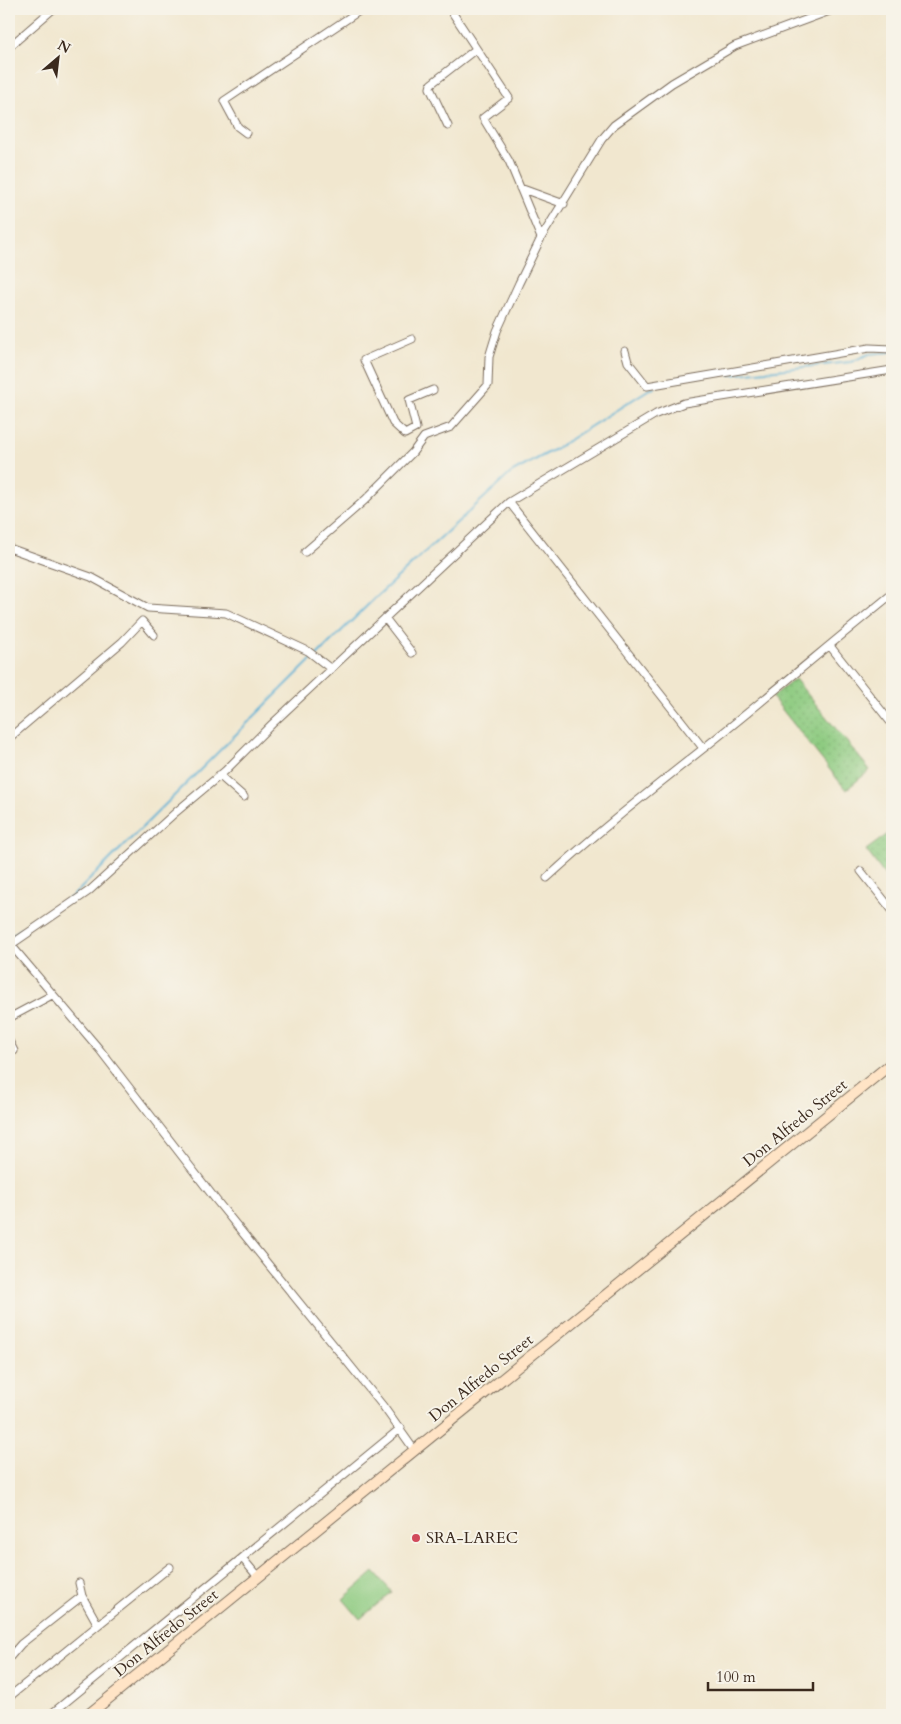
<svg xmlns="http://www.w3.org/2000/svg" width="901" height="1724" font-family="Cardo,serif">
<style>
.grass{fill:url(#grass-dots);stroke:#647a50}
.pitch{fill:#8ecb81;stroke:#647a50}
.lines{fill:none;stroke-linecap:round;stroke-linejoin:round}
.stream{stroke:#57afd4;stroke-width:2}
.street-casing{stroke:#7b6c5c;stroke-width:9}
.secondary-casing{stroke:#7b6c5c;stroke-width:12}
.street{stroke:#fff;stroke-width:7}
.secondary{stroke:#ffe4c6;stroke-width:10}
.poi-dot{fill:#d1495b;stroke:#f7f3e8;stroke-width:2}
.labels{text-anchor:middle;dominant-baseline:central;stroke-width:4;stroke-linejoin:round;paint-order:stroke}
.street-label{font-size:16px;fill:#3b2a1e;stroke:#f7f3e8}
.poi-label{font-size:16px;fill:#3b2a1e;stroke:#f7f3e8;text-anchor:start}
</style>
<defs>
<pattern id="grass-dots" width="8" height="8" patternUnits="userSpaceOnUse" patternTransform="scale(1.25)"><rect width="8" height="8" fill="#8ecb81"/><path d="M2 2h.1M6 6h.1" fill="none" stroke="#7bae6f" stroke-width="1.8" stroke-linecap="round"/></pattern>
</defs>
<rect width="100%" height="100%" fill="#f7f3e8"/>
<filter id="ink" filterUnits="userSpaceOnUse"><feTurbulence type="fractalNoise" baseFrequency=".02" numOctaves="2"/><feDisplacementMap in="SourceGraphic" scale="10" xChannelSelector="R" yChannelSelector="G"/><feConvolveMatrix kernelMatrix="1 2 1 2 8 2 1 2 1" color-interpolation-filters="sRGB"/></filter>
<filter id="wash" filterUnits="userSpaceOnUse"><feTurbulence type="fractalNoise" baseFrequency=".0096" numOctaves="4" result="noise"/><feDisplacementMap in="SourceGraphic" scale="20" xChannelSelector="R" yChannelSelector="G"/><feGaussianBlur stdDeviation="1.12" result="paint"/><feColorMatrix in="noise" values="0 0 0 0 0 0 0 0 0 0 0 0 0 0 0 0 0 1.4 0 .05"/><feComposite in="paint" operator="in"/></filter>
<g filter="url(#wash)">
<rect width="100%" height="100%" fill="#f1e7cf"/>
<path class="grass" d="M795,679L870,770L846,790L772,697Z
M892,831V885L866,850Z"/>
<path class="pitch" d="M374,1572L392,1592L360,1619L343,1599Z"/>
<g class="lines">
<path class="stream" d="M730,375L851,362L869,354L892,352
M317,655L376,597L511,473L555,449L648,390L654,388
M9,937L73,896L313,658"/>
</g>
</g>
<g filter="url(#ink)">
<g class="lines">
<defs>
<path id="street" d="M450,9L509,98L483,118L509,161L541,238
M9,47L53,9
M448,126L430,88L431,84L476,49
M246,133L238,127L224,101L362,9
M520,188L564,204
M412,339L364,360L393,423L405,434L416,428L409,400L433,390
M625,351L628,362L647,386L869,348L892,349
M509,502L703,748
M9,548L91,577L148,608L226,613L308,651L331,669
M305,552L365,500L413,452L424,437L451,427L488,385L489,357L497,331L519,283L541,238L602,139L614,125L672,83L735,46L835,9
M385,618L412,653
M830,646L892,724
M9,738L122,642L142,621L154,635
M219,775L244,797
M861,871L892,910
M547,878C597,832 651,790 704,748C768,697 829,645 892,594
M11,945L100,1050L216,1200L383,1406L415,1451
M9,946L89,891L176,812L225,771L272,724L509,502L656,414L684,403L892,370
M9,1018L52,995
M9,1041L14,1051
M243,1559L258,1577
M79,1583L82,1596L97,1623
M9,1658L21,1644L82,1596
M9,1697L170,1567
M9,1709L13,1715
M50,1715L401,1428"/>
<path id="secondary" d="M88,1715L892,1063"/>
</defs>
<use href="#street" class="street-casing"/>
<use href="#secondary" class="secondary-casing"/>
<use href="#street" class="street"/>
<use href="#secondary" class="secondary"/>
</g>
</g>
<circle class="poi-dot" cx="416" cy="1538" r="5"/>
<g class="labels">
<g class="street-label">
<text transform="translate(795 1123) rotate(-39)">Don Alfredo Street</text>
<text transform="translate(481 1378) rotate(-39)">Don Alfredo Street</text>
<text transform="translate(166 1633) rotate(-39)">Don Alfredo Street</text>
</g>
<g class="poi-label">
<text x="426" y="1538">SRA-LAREC</text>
</g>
</g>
<rect width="901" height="1724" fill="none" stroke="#f7f3e8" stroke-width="30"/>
<g transform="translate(58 58) rotate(28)" stroke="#f7f3e8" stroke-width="4" paint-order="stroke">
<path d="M0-4L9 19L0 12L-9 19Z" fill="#3b2a1e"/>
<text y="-8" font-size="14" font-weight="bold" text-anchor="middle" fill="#3b2a1e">N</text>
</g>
<path d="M708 1682v8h105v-8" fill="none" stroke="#3b2a1e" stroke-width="2.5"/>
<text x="716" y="1682" font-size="15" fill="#3b2a1e" stroke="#f7f3e8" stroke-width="4" paint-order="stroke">100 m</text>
</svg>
